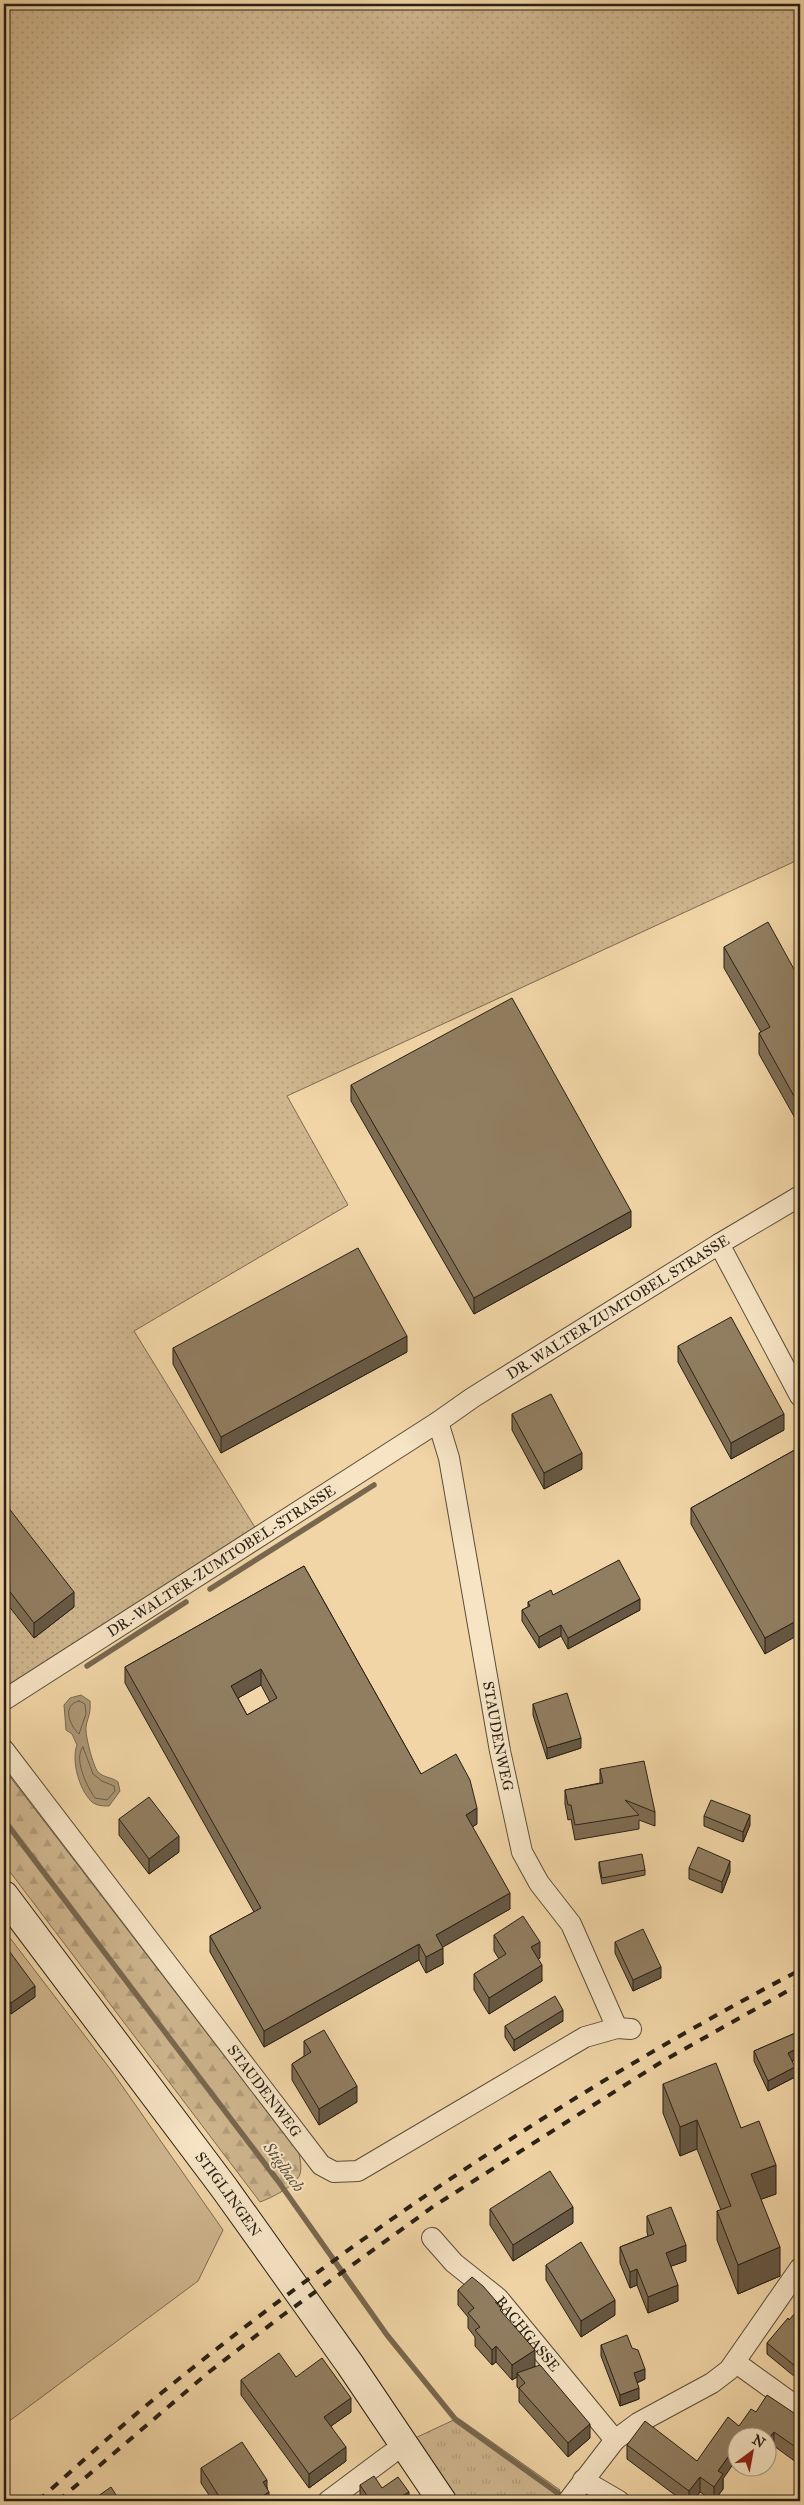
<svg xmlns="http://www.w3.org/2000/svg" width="804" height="2505" font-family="'IM FELL Great Primer',serif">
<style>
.grass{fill:url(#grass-dots);stroke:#7c6b52}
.forest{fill:url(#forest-firs);stroke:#7c6b52}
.park{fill:url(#park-tufts);stroke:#7c6b52}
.garden{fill:#cfb68e;stroke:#7c6b52}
.water{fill:#ad9775;stroke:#78674f}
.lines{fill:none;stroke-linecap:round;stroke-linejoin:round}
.shore{stroke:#6a5c46;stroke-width:1}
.stream{stroke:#78674f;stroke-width:5.5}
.street-casing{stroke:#5a4d3a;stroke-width:22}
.secondary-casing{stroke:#282016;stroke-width:30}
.street{stroke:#f6e4c5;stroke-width:20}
.secondary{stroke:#f6e4c5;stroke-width:28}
.rail{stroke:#282016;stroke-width:4;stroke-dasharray:9 9;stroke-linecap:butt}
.wall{fill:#7d6c53;stroke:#282016;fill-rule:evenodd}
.shaded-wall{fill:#665844;stroke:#282016}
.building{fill:#917e61;stroke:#282016;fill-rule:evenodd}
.labels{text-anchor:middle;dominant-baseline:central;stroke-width:4;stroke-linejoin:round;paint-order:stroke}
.street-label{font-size:15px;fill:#282016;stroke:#f6e4c5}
.water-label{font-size:16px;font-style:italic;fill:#574a37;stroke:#f6e4c5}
</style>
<defs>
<pattern id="grass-dots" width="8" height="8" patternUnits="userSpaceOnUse" patternTransform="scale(1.25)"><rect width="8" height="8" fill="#cfb68e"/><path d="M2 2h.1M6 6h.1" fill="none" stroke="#b29c7a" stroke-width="1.8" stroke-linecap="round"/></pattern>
<pattern id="forest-firs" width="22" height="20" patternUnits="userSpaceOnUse" patternTransform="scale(1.25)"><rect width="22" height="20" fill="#cfb68e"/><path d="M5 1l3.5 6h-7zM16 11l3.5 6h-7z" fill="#b29c7a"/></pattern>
<pattern id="park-tufts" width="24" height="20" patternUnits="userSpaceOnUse" patternTransform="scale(1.25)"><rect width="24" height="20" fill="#cfb68e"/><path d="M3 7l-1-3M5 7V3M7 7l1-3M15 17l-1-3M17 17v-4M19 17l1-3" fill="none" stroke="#b29c7a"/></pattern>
</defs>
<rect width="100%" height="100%" fill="#f1d5a6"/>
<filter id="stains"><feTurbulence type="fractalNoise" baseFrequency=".004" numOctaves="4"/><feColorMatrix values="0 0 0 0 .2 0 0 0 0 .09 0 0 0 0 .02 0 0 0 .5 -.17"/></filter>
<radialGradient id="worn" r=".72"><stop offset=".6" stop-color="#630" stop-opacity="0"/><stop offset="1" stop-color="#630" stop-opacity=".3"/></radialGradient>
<path class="grass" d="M4,4H800V859L287,1096L348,1205L134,1331L259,1534L4,1697Z"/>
<path class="forest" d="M4,1769L299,2153C300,2160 302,2167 300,2174C296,2186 271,2198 260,2202L4,1864Z"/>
<path class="park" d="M458,2418L560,2490L552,2501H455L413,2439Z"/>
<path class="garden" d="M10,1938L111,2070L223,2230L198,2281L4,2425V1942Z"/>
<path class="water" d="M81,1695L90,1701C91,1715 88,1715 86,1727C85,1735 93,1766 98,1772C104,1778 112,1777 118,1782L120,1791L109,1806C103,1806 96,1806 91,1801C79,1789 71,1760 77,1745L72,1734L66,1730L64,1705L70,1698Z"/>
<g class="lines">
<path class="shore" d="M79,1701L85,1704L86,1714L79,1734C70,1726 61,1705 79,1701Z
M83,1747L93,1774L102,1781L114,1786L115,1791L107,1800L95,1798C87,1787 73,1758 83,1747Z"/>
<path class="stream" d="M210,1589L374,1485
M87,1666L186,1602
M4,1820L278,2181L387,2335L456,2420L566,2499"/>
<defs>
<g id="street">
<path d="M719,1244L800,1396"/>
<path id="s1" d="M438,1422L449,1458L500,1751L522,1852L539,1883L571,1924L617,2028"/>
<path id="s2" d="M4,1700L438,1422L472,1398L719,1244L800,1196"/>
<path id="s3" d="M4,1750L321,2165L334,2172L358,2171L585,2037L617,2028L631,2029"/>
<path id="s4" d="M432,2238L454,2263L498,2298L615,2440"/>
<path d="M735,2362L800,2409"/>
<path d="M583,2480L619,2501"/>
<path d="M328,2501L391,2454"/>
<path d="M568,2501L615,2440L638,2423L712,2383L729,2370L800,2268"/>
</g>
<g id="secondary">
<path id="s5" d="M4,1895L225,2189L349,2363L442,2501"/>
</g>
</defs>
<use href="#street" class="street-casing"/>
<use href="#secondary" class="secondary-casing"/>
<use href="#street" class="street"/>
<use href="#secondary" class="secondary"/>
<path class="rail" d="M38,2501C76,2467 114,2432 154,2399C354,2236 571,2090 800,1970
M58,2501L209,2372L283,2315L434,2206L663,2061L800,1984"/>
</g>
<path class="wall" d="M724,947L800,980V1127L759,1054V1033L761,1032L724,968Z
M351,1085L631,1227L474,1314L351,1101Z
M678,1346L784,1430L731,1459L678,1362Z
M173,1348L407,1352L221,1453L173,1364Z
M512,1414L582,1469L544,1489L512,1430Z
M800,1447L765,1654L691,1524V1508Z
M4,1502L74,1607L34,1638L4,1600Z
M304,1566L421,1774L477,1824L472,1827L510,1909L442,1947L443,1964L426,1973L419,1960L264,2047L210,1952V1936L254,1912L125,1683V1667ZM261,1685L270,1702L247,1715L238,1698Z
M553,1595L640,1610L568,1649L561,1636L539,1648L522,1621V1610L528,1607V1602Z
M800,1674V1697L797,1691V1676Z
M533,1704L581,1748L547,1759L533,1715Z
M600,1769L655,1812V1826L639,1820V1829L575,1840L571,1819L568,1820L565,1804V1790L600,1783Z
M704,1816L750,1825L743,1842L704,1826Z
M119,1819L179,1852L149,1874L119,1835Z
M599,1862L645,1870V1875L602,1884L599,1868Z
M689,1868L730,1872L722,1893L689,1879Z
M494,1935L540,1958L538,1959L542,1981L489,2014L474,1990V1974L499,1959L494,1951Z
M615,1942L661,1978L633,1991L615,1953Z
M4,1944L35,1997L11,2014L4,2004Z
M563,2021L514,2051L505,2037V2026Z
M800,2031V2057L792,2061L795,2077L768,2091L754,2061V2051Z
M304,2041L357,2102L319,2125L292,2080V2064L304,2056Z
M663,2084L741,2128L776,2194L761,2199L780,2276L738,2294L717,2240V2211L721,2210L697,2149L680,2156L663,2113Z
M800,2143V2156L798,2153V2144Z
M490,2209L573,2223L513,2261L490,2225Z
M647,2216L686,2261L671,2266L678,2301L648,2313L637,2285L630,2288L620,2263V2247L648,2236L647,2232Z
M546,2265L615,2315L581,2337L546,2280Z
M458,2290L502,2312L535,2366L532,2368L590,2438L568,2457L519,2402V2389L517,2387V2377L512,2380L496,2362L492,2365L475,2346V2337L468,2328V2317L458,2305Z
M800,2315V2381L767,2354V2343L789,2320Z
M601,2345L632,2348L645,2379L637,2383L639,2399L620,2406L601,2356Z
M296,2377L351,2412L331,2426L346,2461L309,2488L241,2395V2380Z
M756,2412L800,2417V2465L774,2446L766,2456V2438H736L723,2479V2489L714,2501L700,2492L693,2501H683L627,2459V2445L697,2461Z
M201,2468L267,2487L269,2501H213L201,2483Z
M360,2485L382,2488L409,2501H365L360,2495Z"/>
<path class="shaded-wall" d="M631,1211V1227L474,1314V1298Z
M407,1336V1352L221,1453V1437Z
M784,1414V1430L731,1459V1443Z
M582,1453V1469L544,1489V1473Z
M74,1592V1607L34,1638V1623Z
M640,1599V1610L568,1649V1638Z
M800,1619V1634L765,1654V1638Z
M561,1625V1636L539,1648V1637Z
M261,1669V1685L231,1702V1686Z
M581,1738V1748L547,1759V1748Z
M477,1808V1824L466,1831V1815Z
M750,1815V1825L743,1842V1832Z
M179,1836V1852L149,1874V1859Z
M730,1861V1872L722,1893V1882Z
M510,1893V1909L436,1951V1935Z
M540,1942V1958L531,1963V1947Z
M419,1944V1960L264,2047V2031Z
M443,1948V1964L426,1973V1957Z
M542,1965V1981L489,2014V1998Z
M661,1967V1978L633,1991V1980Z
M35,1986V1997L11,2014V2003Z
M563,2010V2021L514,2051V2040Z
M800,2047V2057L788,2063V2053Z
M795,2067V2077L768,2091V2081Z
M357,2086V2102L319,2125V2109Z
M697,2120V2149L680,2156V2127Z
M776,2165V2194L751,2203V2174Z
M573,2207V2223L513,2261V2245Z
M686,2245V2261L666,2268V2253Z
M780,2247V2276L738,2294V2265Z
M637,2269V2285L630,2288V2272Z
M678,2285V2301L648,2313V2297Z
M615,2300V2315L581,2337V2321Z
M496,2346V2362L492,2365V2350Z
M535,2350V2366L519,2376L517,2373V2377L512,2380V2365Z
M645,2369V2379L634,2384V2373Z
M639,2388V2399L620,2406V2395Z
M351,2398V2412L324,2431V2417Z
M590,2424V2438L568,2457V2443Z
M774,2432V2446L766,2456V2442Z
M736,2446V2460L723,2479V2489L714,2501V2487L718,2471Z
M346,2447V2461L309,2488V2474Z
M700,2477V2492L693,2501H689V2491Z
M267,2480V2493L269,2492V2501H254L263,2482Z
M409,2492V2501H402V2496Z"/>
<path class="building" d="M768,922L800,980V1107L759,1033L770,1027L724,947Z
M512,998L631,1211L474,1298L351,1085Z
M358,1248L407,1336L221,1437L173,1348Z
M731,1317L784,1414L731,1443L678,1346Z
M551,1394L582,1453L544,1473L512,1414Z
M800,1447V1619L765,1638L691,1508Z
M4,1502L74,1592L34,1623L4,1584Z
M619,1560L640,1599L568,1638L561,1625L539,1637L522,1610L530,1606L528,1602L551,1590L553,1595Z
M304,1566L421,1774L456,1754L470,1780L477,1808L466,1815L510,1893L436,1935L443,1948L426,1957L419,1944L264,2031L210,1936L261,1908L125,1667ZM261,1669L277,1698L247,1715L231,1686Z
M800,1674V1681L797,1676Z
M567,1693L581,1738L547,1748L533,1704Z
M644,1761L655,1812L625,1800L639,1815L575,1825L571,1805H568L565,1790L603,1783L600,1769Z
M149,1797L179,1836L149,1859L119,1819Z
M711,1800L750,1815L743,1832L704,1816Z
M698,1847L730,1861L722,1882L689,1868Z
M642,1854L645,1870L602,1878L599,1862Z
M523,1916L540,1942L531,1947L542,1965L489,1998L474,1974L506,1954L494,1935Z
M643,1929L661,1967L633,1980L615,1942Z
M4,1944L35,1986L11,2003L4,1993Z
M555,1996L563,2010L514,2040L505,2026Z
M324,2030L357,2086L319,2109L292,2064L311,2052L304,2041Z
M800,2031V2047L788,2053L795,2067L768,2081L754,2051Z
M716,2063L741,2128L759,2121L776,2165L751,2174L780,2247L738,2265L717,2211L731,2206L697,2120L680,2127L663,2084Z
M550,2171L573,2207L513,2245L490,2209Z
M671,2207L686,2245L666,2253L678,2285L648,2297L637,2269L630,2272L620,2247L654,2234L647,2216Z
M581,2242L615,2300L581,2321L546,2265Z
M472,2277L483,2286L502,2308L500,2310L535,2350L512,2365L496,2346L492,2350L475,2330L480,2327L468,2313L474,2308L458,2290Z
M796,2312L800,2315V2370L767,2343L788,2318L789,2320Z
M627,2335L632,2348L638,2350L645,2369L634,2373L639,2388L620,2395L601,2345Z
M279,2353L296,2377L322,2358L351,2398L324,2417L346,2447L309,2474L241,2380Z
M540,2365L590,2424L568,2443L519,2388L525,2383L517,2373Z
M767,2395L800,2417V2450L774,2432L766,2442V2438H746L744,2436L742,2438H736V2446L718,2471L723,2474L714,2487L700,2477L689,2491L627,2445L645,2421L697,2461L728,2417L739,2426L751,2409L756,2412Z
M242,2442L267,2480L263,2482L269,2492L254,2501H222L201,2468Z
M374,2476L382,2488L398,2477L409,2492L402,2496L406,2501H368L370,2500L360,2485Z
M111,2487L120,2501H91Z"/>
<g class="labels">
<g class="street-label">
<text stroke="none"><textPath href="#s2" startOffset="729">DR. WALTER ZUMTOBEL STRASSE</textPath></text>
<text stroke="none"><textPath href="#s2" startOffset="258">DR.-WALTER-ZUMTOBEL-STRASSE</textPath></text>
<text stroke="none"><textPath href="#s1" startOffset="320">STAUDENWEG</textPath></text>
<text stroke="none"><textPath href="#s3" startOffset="429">STAUDENWEG</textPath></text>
<text stroke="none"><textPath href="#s5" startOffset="374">STIGLINGEN</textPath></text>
<text stroke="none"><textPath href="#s4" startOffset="136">BACHGASSE</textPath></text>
</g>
<g class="water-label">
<text transform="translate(284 2167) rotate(54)">Stiglbach</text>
</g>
</g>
<rect width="804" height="2505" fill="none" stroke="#f1d5a6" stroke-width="20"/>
<rect x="5" y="5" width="794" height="2495" fill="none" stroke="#282016" stroke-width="2.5"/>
<rect x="10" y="10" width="784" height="2485" fill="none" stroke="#282016"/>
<g transform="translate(752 2452) rotate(32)"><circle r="24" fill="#f6e4c5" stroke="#a4967f"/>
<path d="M0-4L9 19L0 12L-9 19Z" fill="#8f2418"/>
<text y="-8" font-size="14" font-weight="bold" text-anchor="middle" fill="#282016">N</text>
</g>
<rect width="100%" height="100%" filter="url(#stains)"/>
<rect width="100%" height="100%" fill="url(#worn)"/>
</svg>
